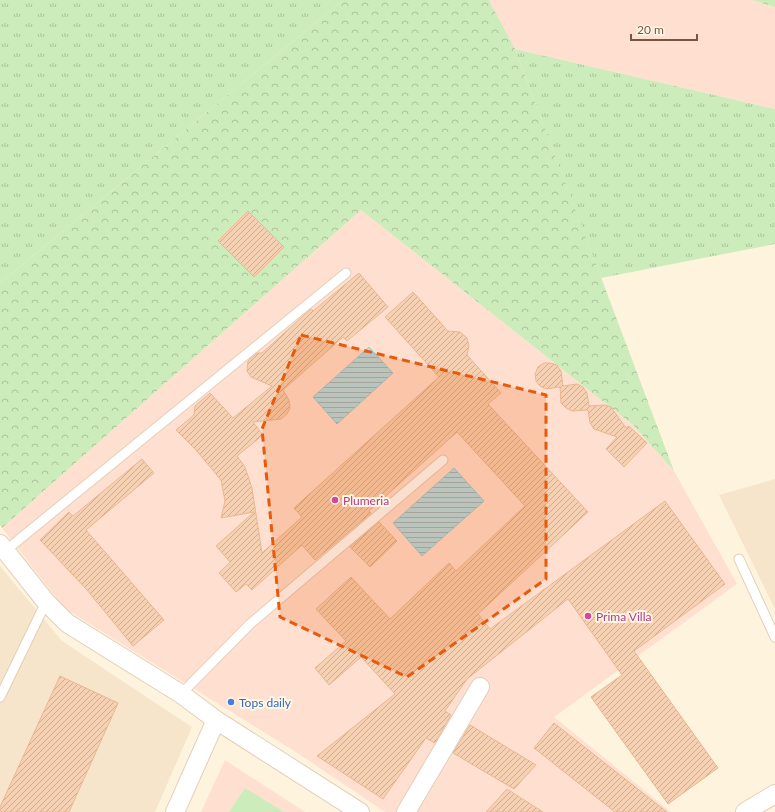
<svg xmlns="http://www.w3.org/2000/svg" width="775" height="812" font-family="Lato,sans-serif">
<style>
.residential{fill:#f6e5cb}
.commercial{fill:#ffe0d0}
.grass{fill:url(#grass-tufts)}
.forest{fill:url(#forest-crowns)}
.green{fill:#cdecbb}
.water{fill:url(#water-rules);stroke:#96cddb}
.building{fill:url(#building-hatch);stroke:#eab791}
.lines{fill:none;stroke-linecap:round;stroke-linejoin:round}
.lane-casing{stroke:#e3ceb9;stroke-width:11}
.street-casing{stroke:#e3ceb9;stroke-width:20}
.lane{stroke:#fff;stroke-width:9}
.street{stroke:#fff;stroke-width:18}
.marked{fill:#e8590c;fill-opacity:0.2;stroke:#e8590c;stroke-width:3;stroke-dasharray:8 5;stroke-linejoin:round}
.hotel-dot{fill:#d1479c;stroke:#fff6e5;stroke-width:1.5}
.shop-dot{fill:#3f7fe0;stroke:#fff6e5;stroke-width:1.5}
.labels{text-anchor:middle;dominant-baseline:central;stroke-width:4;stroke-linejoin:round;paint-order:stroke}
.hotel-label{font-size:12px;fill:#b23c85;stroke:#fff6e5;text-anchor:start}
.shop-label{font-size:12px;fill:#366cbe;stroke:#fff6e5;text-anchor:start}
</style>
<defs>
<pattern id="grass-tufts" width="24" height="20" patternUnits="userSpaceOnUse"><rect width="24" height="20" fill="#cdecbb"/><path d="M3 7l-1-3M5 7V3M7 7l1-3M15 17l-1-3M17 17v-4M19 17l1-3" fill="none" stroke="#abc29a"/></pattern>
<pattern id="forest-crowns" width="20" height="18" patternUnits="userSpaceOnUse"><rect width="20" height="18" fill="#cdecbb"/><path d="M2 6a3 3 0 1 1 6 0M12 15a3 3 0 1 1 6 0" fill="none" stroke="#abc29a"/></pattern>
<pattern id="water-rules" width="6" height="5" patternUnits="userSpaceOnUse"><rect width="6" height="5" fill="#b0dee9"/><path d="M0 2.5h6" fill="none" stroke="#94b7be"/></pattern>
<pattern id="building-hatch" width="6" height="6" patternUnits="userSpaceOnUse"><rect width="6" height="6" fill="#f6d0b2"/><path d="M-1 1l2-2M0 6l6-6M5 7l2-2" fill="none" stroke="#ccac92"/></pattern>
</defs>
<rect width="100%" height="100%" fill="#fef3dd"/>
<path class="residential" d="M775,479V609L719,495Z
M0,566L62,641L192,727L155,812H0Z"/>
<path class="commercial" d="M489,0H752L775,7V109L515,49Z
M361,210L633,425L674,471L737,584L554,717L671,812H385L299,754L64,608L2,528Z
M225,760L305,812H201Z"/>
<path class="grass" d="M0,0H343L0,283Z
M515,49L775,109V244L601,278Z"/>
<path class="forest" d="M343,0H489L515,49L674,471L633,425L361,210L2,528L0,525V283Z
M752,0H775V7Z"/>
<path class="green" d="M245,788L284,812H229Z"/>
<path class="water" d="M369,347L393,373L337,424L313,397Z
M454,468L484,501L422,556L393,523Z"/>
<path class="building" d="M248,211L284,247L254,277L218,241Z
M359,273L388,307L347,341L343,337L283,390L289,400L290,408L287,414L281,419L253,422L263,435L237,456L245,467L252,488L262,553L302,517L294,508L439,377L385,317L413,292L448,331L460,332L467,338L469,346L467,355L501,393L488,404L588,512L478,614L490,629L665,501L725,584L634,651L718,768L668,804L591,697L622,675L568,599L467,679L445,711L451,715L435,743L426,738L383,799L317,756L395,694L361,657L329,685L315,668L346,641L316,609L351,577L390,619L449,563L456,571L525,506L457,432L369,511L371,513L315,560L302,545L252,590L246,584L236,592L219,573L230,562L216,546L254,512L221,518L225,501L221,480L195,449L176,430L194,415L195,406L210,393L233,418L272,386L251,377L247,371L248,361L257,353H262L311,309L313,311Z
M544,363H550L557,365L561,371L563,386L577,384L583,387L587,393L589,406L605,405L611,407L626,428L629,426L647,443L624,467L606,449L617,437L594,429L590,423L588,410L572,411L566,408L561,403L560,387L546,389L540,386L536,381L535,374L538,367Z
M142,459L154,473L86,530L164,620L133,646L87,590L40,540L69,512L73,516Z
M379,522L397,541L370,567L350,547Z
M60,676L118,703L69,812H0V807Z
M554,723L667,812H615L534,748Z
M470,725L536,765L514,789L453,753Z
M507,789L543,812H486Z"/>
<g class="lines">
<defs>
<path id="lane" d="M5,551L346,273
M739,559L775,637
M181,694L250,624L443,460
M0,697L46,602"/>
<path id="street" d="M0,544L46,602L67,623L181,694L216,720L360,812
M175,812L216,720
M406,812L480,687
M745,812L775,794"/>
</defs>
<use href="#lane" class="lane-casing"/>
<use href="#street" class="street-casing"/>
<use href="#lane" class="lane"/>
<use href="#street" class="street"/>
</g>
<path class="marked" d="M301,335L546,395V579L407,677L280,617L262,429Z"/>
<g class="hotel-dot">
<circle cx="335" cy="500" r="4"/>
<circle cx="588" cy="616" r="4"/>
</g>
<circle class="shop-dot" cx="231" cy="702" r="4"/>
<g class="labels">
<g class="hotel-label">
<text x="343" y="500">Plumeria</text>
<text x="596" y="616">Prima Villa</text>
</g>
<g class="shop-label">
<text x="239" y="702">Tops daily</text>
</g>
</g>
<path d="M631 34v6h66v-6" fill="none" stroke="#755844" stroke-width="2"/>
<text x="637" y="34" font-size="12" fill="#755844" stroke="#fff6e5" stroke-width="3" paint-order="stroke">20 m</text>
</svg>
